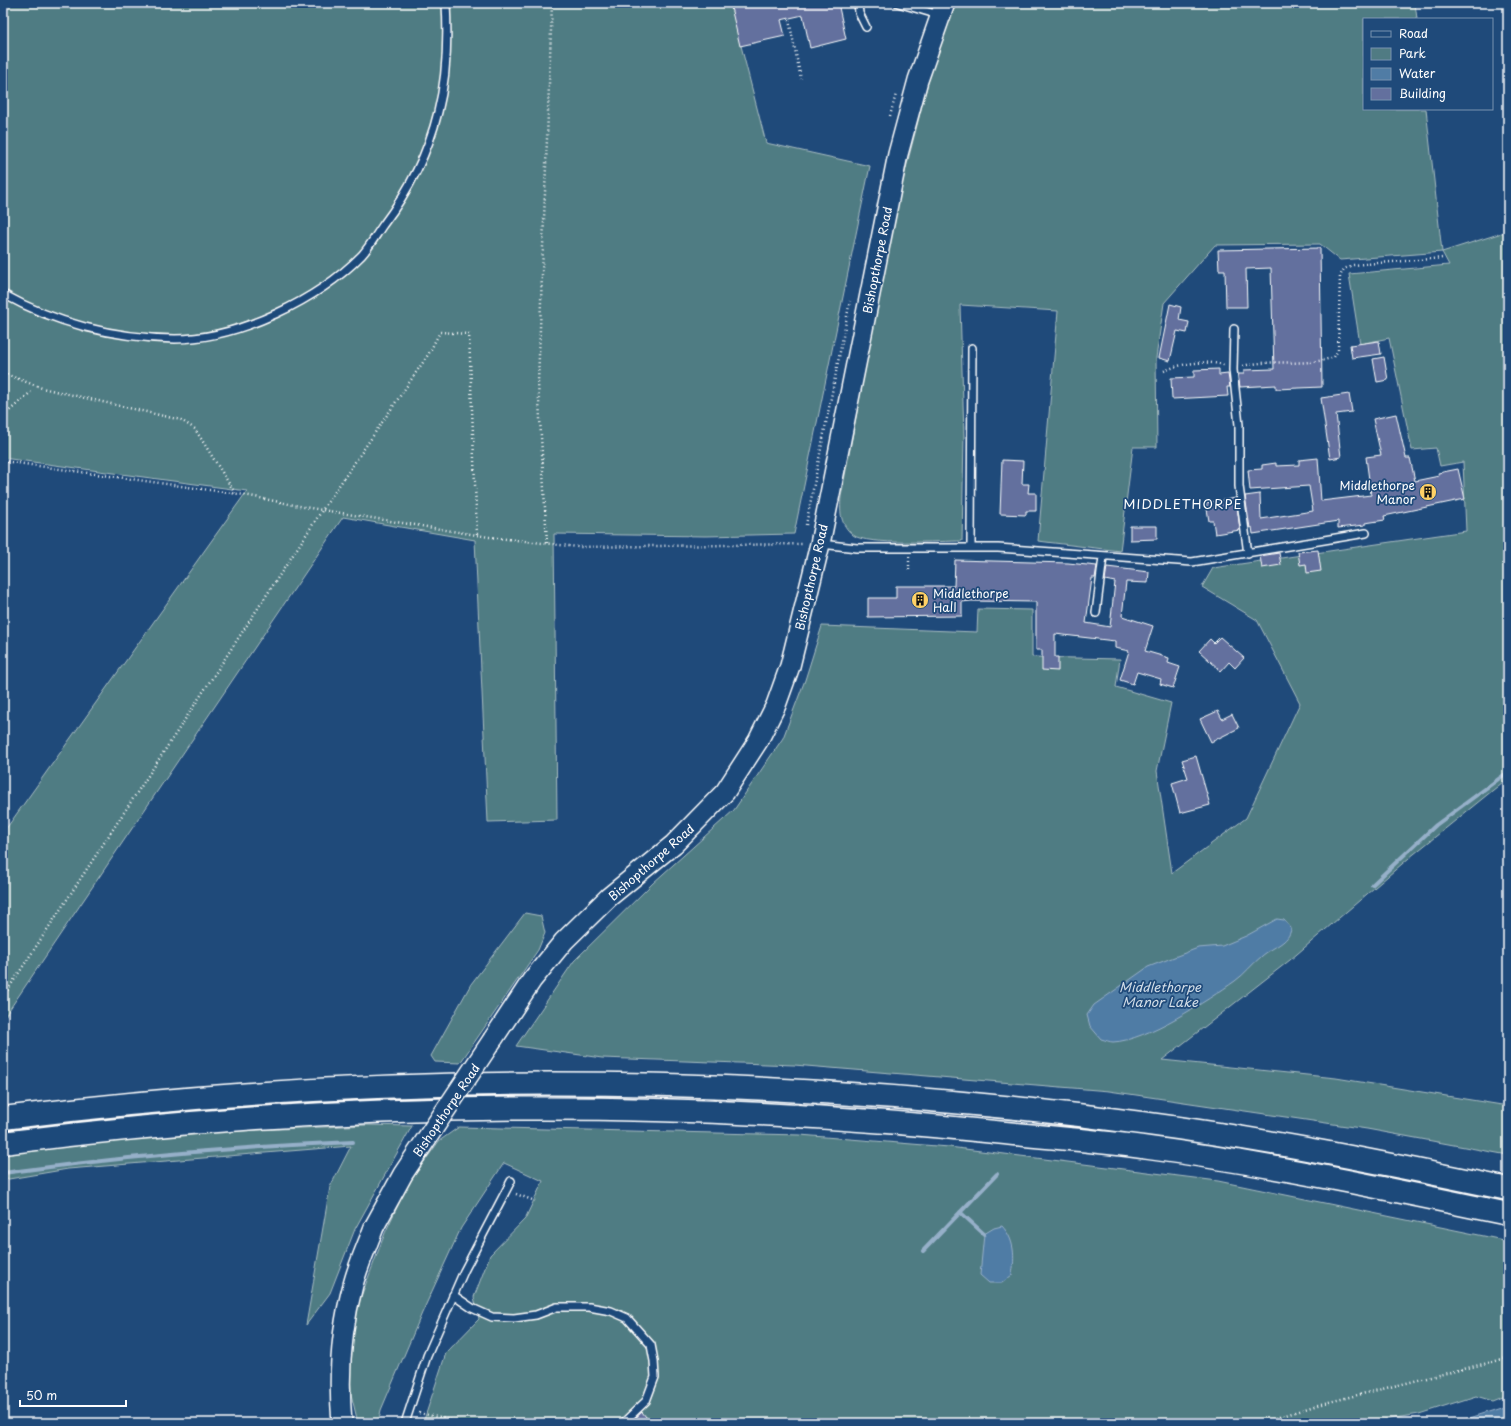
<svg xmlns="http://www.w3.org/2000/svg" width="1511" height="1426" font-family="'Playpen Sans',sans-serif">
<style>
.green{fill:#507b83;stroke:#a8bdc1}
.water{fill:#507ca5;stroke:#96b0c9}
.lines{fill:none;stroke-linecap:round;stroke-linejoin:round}
.stream{stroke:#96b0c9;stroke-width:4}
.building{fill:#63709e;stroke:#fff}
.service-casing{stroke:#fff;stroke-width:10}
.tertiary-casing{stroke:#fff;stroke-width:22}
.trunk-casing{stroke:#fff;stroke-width:25}
.path{stroke:#fff;stroke-width:2.5;stroke-dasharray:1 3;stroke-linecap:butt}
.service{stroke:#1f4a7a;stroke-width:7}
.tertiary{stroke:#1f4a7a;stroke-width:19}
.trunk{stroke:#1f4a7a;stroke-width:22}
.tertiary-bridge-casing{stroke:#fff;stroke-width:22;stroke-linecap:butt}
.tertiary-bridge{stroke:#1f4a7a;stroke-width:19}
.labels{text-anchor:middle;dominant-baseline:central;stroke-width:3.5;stroke-linejoin:round;paint-order:stroke}
.street-label{font-size:12px;fill:#fff;stroke:#1f4a7a}
.poi-label{font-size:12px;fill:#fff;stroke:#1f4a7a;text-anchor:end}
.neighbourhood-label{font-size:13px;letter-spacing:1px;fill:#fff;stroke:#1f4a7a}
.water-label{font-size:13px;font-style:italic;fill:#d3dee8;stroke:#1f4a7a}
</style>
<rect width="100%" height="100%" fill="#1f4a7a"/>
<filter id="ink" filterUnits="userSpaceOnUse"><feTurbulence type="fractalNoise" baseFrequency=".025" numOctaves="2"/><feDisplacementMap in="SourceGraphic" scale="8" xChannelSelector="R" yChannelSelector="G"/><feConvolveMatrix kernelMatrix="1 2 1 2 8 2 1 2 1" color-interpolation-filters="sRGB"/></filter>
<g filter="url(#ink)">
<path class="green" d="M3,3H730L766,143L870,166L794,534L706,536L554,534L557,820L488,822L475,540L343,517L3,1019V833L247,491L3,458Z
M953,3H1415L1417,19H1364V109H1426L1442,252L1508,231V778L1409,858L1290,960L1162,1060L1336,1078L1508,1106V1155L1367,1129L1109,1091L794,1065L602,1058L516,1046L574,961L653,883L734,810L783,738L805,680L822,626L977,632L978,609L1032,610V657L1120,659L1116,687L1171,703L1157,771L1172,873L1246,818L1300,703L1257,620L1202,587L1213,568L1466,531L1463,462L1440,466L1436,448L1412,450L1389,338L1360,344L1349,274L1449,265L1442,252L1340,260L1320,244L1215,245L1164,303L1156,358L1157,447H1133L1120,551L1038,541L1058,311L960,305L964,436L962,541C942,541 867,546 853,535C840,524 840,513 841,497L893,219L946,12Z
M525,913L541,916L545,933L538,950L460,1063L435,1062L431,1056L471,984Z
M367,1125L412,1126L355,1229L330,1293L306,1325L330,1187L351,1146L68,1169L3,1180V1153L8,1152L193,1133Z
M459,1127L800,1135L949,1147L1218,1181L1508,1241V1395L1493,1401L1476,1396L1419,1414L1365,1423H423L446,1353L479,1319L474,1297L490,1255L525,1219L543,1181L504,1163L461,1228L422,1313L381,1410L378,1423H358L351,1394L349,1345L359,1302L385,1233L407,1186L439,1141Z"/>
<path class="water" d="M1277,919L1284,920L1291,928C1290,943 1272,947 1262,956C1252,964 1245,974 1235,981C1208,1000 1146,1041 1113,1042C1110,1042 1105,1040 1101,1039L1090,1026L1087,1015L1094,1005L1148,967L1198,948L1222,946L1246,936Z
M1002,1226C1015,1240 1015,1257 1012,1275L1002,1283H989L980,1275L984,1234L994,1228Z
M1508,1405V1423H1454L1501,1408Z"/>
<g class="lines">
<path class="stream" d="M1372,885L1436,825L1508,772
M3,1173C119,1157 236,1147 353,1142
M960,1212L984,1234
M923,1251L997,1174"/>
</g>
<path class="building" d="M730,3H838L846,39L810,48L803,15L781,20L785,36L740,46Z
M1320,248L1322,387L1276,389V385L1240,387L1238,374H1244V370L1274,369L1271,268L1246,269L1247,307H1226L1225,270H1219L1218,250Z
M1170,304L1181,307L1179,320L1189,322L1187,333L1177,331L1170,361L1159,358Z
M1379,341L1381,354L1352,358L1350,345Z
M1384,357L1388,380L1377,382L1373,359Z
M1219,369V375L1228,374L1230,387H1227L1228,396L1172,399L1171,378L1194,377V370Z
M1349,394L1352,412L1336,414L1341,457L1330,459L1321,398Z
M1396,414L1406,458H1410L1415,481L1439,476L1438,473L1458,469L1465,499L1384,516L1385,520L1365,523V525L1338,528V521L1253,534L1252,527L1250,528L1245,496L1260,494L1261,519L1313,511L1309,486L1250,490L1248,470L1262,469V465L1276,463V466L1299,465V460L1318,458L1321,501L1371,495L1366,457L1381,455L1373,419Z
M1002,460L1023,461L1022,484H1029L1028,493H1036V511H1026V515L1000,514Z
M1236,498L1240,530L1215,534L1213,521H1209L1206,503Z
M1130,526H1157V539L1130,540Z
M1318,550L1321,571L1307,573L1306,564L1300,565L1298,552Z
M1279,553L1281,565L1262,568L1260,556Z
M955,560L1068,563L1097,566L1095,578H1092L1086,623L1110,627L1115,582L1105,580L1107,567L1149,572L1148,583L1126,582L1122,616L1153,626L1145,651L1169,658L1168,663L1180,667L1173,688L1160,684L1161,679L1137,672L1133,684L1120,680L1129,651L1115,648V641L1055,634V657H1058V671L1042,670V650H1036V602L971,601L962,602V616L868,617V598H896V586H954Z
M1220,637L1244,658L1235,668L1229,662L1221,671L1199,651L1210,639L1214,643Z
M1218,711L1222,719L1232,714L1239,728L1211,742L1200,719Z
M1196,756L1210,805L1180,813L1172,783L1188,778L1182,760Z
M642,1412L651,1423H630Z"/>
<g class="lines">
<defs>
<path id="service" d="M858,3L859,13L866,27
M898,3L939,15
M3,294C55,323 115,338 175,339C238,339 318,300 362,255C370,246 376,235 383,225C408,192 428,153 438,112C447,77 448,39 446,3
M1234,329L1233,370L1239,425V486L1248,554
M821,544L857,548H998L1192,562L1366,533
M971,548L972,348
M1096,613L1103,557
M453,1295L472,1308L492,1317L514,1318L536,1315L557,1307H589L611,1311L627,1318L651,1345L654,1361L655,1377L646,1401L623,1423
M405,1423L427,1356L464,1271L511,1181"/>
<path id="tertiary" d="M493,1039L532,980L564,941L609,897L674,844L725,792L758,741L776,705L790,666L820,544L898,154L918,80L945,3
M342,1423C338,1377 341,1329 353,1285C358,1265 367,1246 374,1227"/>
<path id="trunk" d="M3,1118C383,1070 770,1073 1149,1124C1270,1140 1389,1164 1508,1189
M3,1143C335,1100 673,1098 1005,1133C1053,1138 1101,1141 1149,1148C1269,1164 1389,1189 1508,1214"/>
</defs>
<use href="#service" class="service-casing"/>
<use href="#tertiary" class="tertiary-casing"/>
<use href="#trunk" class="trunk-casing"/>
<path class="path" d="M789,20L801,79
M890,116L896,94
M1243,366C1272,358 1304,368 1334,357L1338,350L1340,276L1344,269L1353,265L1443,258
M1164,371C1182,363 1205,360 1224,365
M3,373L42,388L181,420L195,429L235,493
M3,409L8,412L31,392
M3,461L245,495L304,507L489,537L578,547L803,544
M806,525L850,301
M547,543L538,383L552,3
M909,557V572
M3,997L323,509L428,355L440,332L469,334L477,534
M516,1194L535,1201
M419,1413L463,1423
M1260,1423L1321,1404L1508,1358"/>
<use href="#service" class="service"/>
<use href="#tertiary" class="tertiary"/>
<use href="#trunk" class="trunk"/>
<defs>
<path id="tertiary-bridge" d="M374,1227L403,1174L493,1039"/>
</defs>
<use href="#tertiary-bridge" class="tertiary-bridge-casing"/>
<use href="#tertiary-bridge" class="tertiary-bridge"/>
</g>
</g>
<defs>
<symbol id="building-disc" viewBox="-11 -11 22 22"><circle r="9.5" fill="#ffd166" stroke="#1f4a7a"/><path d="M-4-6H4V6H1V3H-1V6H-4ZM-2.5-4.3h1.7v1.8h-1.7ZM.8-4.3h1.7v1.8H.8ZM-2.5-1h1.7V.8h-1.7ZM.8-1h1.7V.8H.8Z" fill="#111"/></symbol>
</defs>
<g fill-rule="evenodd">
<use href="#building-disc" x="1418" y="482" width="20" height="20"/>
<use href="#building-disc" x="910" y="590" width="20" height="20"/>
</g>
<g class="labels">
<g class="street-label">
<text transform="translate(877 260) rotate(-79)">Bishopthorpe Road</text>
<text transform="translate(811 577) rotate(-77)">Bishopthorpe Road</text>
<text transform="translate(651 862) rotate(-41)">Bishopthorpe Road</text>
<text transform="translate(446 1110) rotate(-56)">Bishopthorpe Road</text>
</g>
<g class="poi-label">
<text x="1415" y="485">Middlethorpe<tspan x="1415" dy="14">Manor</tspan></text>
<text x="933" y="593" text-anchor="start">Middlethorpe<tspan x="933" dy="14">Hall</tspan></text>
</g>
<g class="neighbourhood-label">
<text x="1183" y="503">MIDDLETHORPE</text>
</g>
<g class="water-label">
<text x="1160" y="986">Middlethorpe<tspan x="1160" dy="15">Manor Lake</tspan></text>
</g>
</g>
<rect width="1511" height="1426" fill="none" stroke="#1f4a7a" stroke-width="16"/>
<rect x="8" y="8" width="1495" height="1410" fill="none" stroke="#fff" stroke-width="1.5" filter="url(#ink)"/>
<rect x="1363" y="18" width="130" height="92" fill="#1f4a7a" stroke="#7992af"/>
<rect x="1371" y="31" width="20" height="6" fill="#1f4a7a" stroke="#7992af"/>
<text x="1399" y="38" font-size="12" fill="#ffffff">Road</text>
<rect x="1371" y="48" width="20" height="12" fill="#507b83" stroke="#7992af"/>
<text x="1399" y="58" font-size="12" fill="#ffffff">Park</text>
<rect x="1371" y="68" width="20" height="12" fill="#507ca5" stroke="#7992af"/>
<text x="1399" y="78" font-size="12" fill="#ffffff">Water</text>
<rect x="1371" y="88" width="20" height="12" fill="#63709e" stroke="#7992af"/>
<text x="1399" y="98" font-size="12" fill="#ffffff">Building</text>
<path d="M20 1400v6h106v-6" fill="none" stroke="#ffffff" stroke-width="2"/>
<text x="26" y="1400" font-size="12" fill="#ffffff" stroke="#1f4a7a" stroke-width="3" paint-order="stroke">50 m</text>
</svg>
